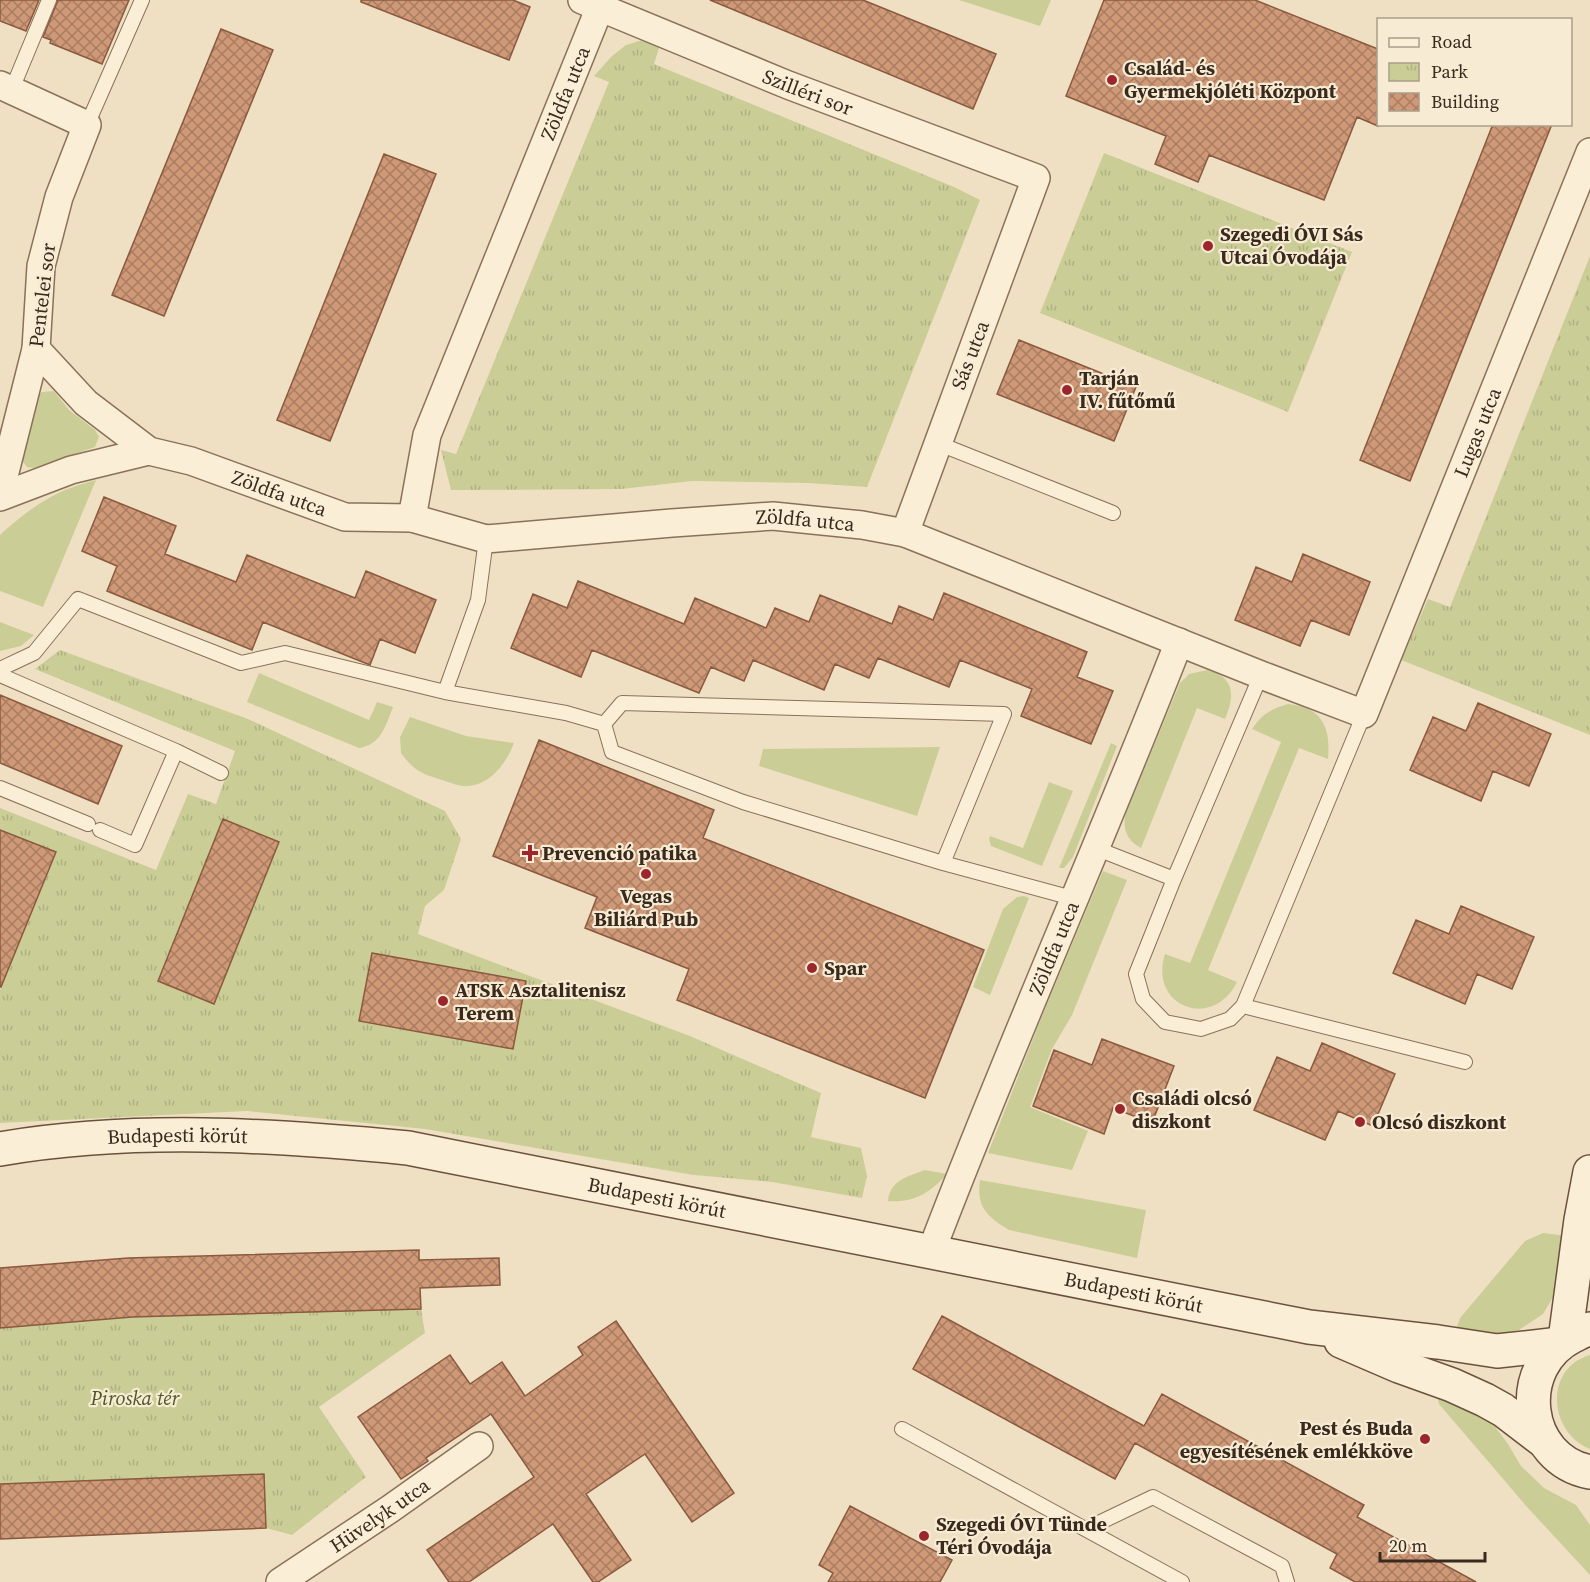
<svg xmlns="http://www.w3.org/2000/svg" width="1590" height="1582" font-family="'Source Serif 4',serif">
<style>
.grass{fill:#cace96}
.park{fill:url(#park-tufts);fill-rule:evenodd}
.building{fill:url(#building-cross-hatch);stroke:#8a593e;stroke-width:1.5}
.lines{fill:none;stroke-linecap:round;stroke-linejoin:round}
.lane-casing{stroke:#8a7159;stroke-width:16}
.street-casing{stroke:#8a7159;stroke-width:30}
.secondary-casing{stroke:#6c523c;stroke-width:36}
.lane{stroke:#faeed7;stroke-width:14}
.street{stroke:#faeed7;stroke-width:27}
.secondary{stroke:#faeed7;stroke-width:33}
.poi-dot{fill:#9b272c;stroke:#f7ebd3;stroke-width:2}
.labels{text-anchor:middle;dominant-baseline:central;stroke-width:4.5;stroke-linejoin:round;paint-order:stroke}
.poi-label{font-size:20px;font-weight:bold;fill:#3a2a1e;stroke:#f7ebd3;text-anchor:start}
.street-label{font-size:20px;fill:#3a2a1e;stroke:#f7ebd3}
.park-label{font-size:20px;font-style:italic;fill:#4c5724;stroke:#f7ebd3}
</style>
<defs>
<pattern id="park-tufts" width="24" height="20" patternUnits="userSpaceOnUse" patternTransform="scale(1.5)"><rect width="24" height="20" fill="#cace96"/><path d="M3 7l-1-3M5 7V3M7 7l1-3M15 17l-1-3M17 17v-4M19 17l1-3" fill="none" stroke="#aeb181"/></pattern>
<pattern id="building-cross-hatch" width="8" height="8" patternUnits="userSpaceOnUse" patternTransform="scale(1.5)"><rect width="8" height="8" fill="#cf9978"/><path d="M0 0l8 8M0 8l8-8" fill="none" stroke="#a97d62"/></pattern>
</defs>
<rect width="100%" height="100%" fill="#efe0c3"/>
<path class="grass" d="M959,0H1051L1040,26Z
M54,391L69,410L95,430L99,437L95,447L34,468L27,467L19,457L35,414L36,398L42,392Z
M96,480L43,607L0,591V535L3,532C34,505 56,490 96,480Z
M0,622L34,635L21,646L0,651Z
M1207,670C1235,677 1235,696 1225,719L1197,708L1141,848C1127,841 1123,830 1125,815L1180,683L1189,674Z
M259,673L369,720L377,702L393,707C386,725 381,745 359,748L247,702Z
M1288,704C1322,707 1331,727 1328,759L1299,748L1208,970L1237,982C1213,1031 1148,1007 1165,954L1190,963L1281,742L1252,729C1261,715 1272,708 1288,704Z
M410,717L466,736L514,743C507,762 491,784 469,786C460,787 451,783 442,780C422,774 414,771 401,753L400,737Z
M1111,743L1117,746L1073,857L1064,868H1059Z
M940,747L917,816L759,766L763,749Z
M1049,782L1073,791L1042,866L991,846L989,839L990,836L1023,848Z
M1103,871L1127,880L1072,1015L1052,1049L1030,1107L1088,1131L1072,1170L988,1153L1048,1001Z
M1024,896L1029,898L990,995L973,987L1003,909L1017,897Z
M925,1170L947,1174C930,1193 914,1203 888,1201C890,1180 907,1177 925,1170Z
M980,1180L1146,1210L1137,1258L1009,1230C987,1217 976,1207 980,1180Z
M1543,1233L1567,1236L1552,1299L1543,1314L1519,1330L1490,1336L1455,1333L1460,1318L1525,1241Z
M1590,1355V1449C1548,1432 1544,1368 1590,1355Z
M1436,1392L1487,1416L1508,1444L1521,1466L1544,1488L1576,1505L1590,1525V1575L1527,1507L1439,1404Z"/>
<path class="park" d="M646,39L660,45L654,64L954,187L980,200L867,487L808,483L692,481L621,489L451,490L441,450L456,454L609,82L594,76L612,56L626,45Z
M1104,153L1352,252L1288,412L1040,313Z
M1590,256V735L1401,660L1428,599L1450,607Z
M60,650L248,719L445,811L461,839L444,890L425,906L418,934L690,1036L821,1093L811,1137L861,1148L867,1176L862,1198L772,1182L694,1175L425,1129L247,1111L0,1123V990L56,853L0,840V808L156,870L188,794L216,804L235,751L35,669ZM223,820L279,842L214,1004L158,981ZM372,953L525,981L513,1049L360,1021Z
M421,1309L425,1333L319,1407L366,1477L292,1535L266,1528L264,1474L0,1484V1328L132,1317Z"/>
<path class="building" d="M0,0H39L26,31L0,21Z
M58,0H129L102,64L50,43L51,40L43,37Z
M361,0H513L530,7L509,60L361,2Z
M710,0H863L996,54L973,109Z
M1104,0H1255L1378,49V126L1357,117L1324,200L1209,155L1198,182L1155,164L1166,136L1066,96Z
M221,29L273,50L164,316L112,295Z
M1493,124H1552L1410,481L1360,460Z
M384,154L436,174L330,441L277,420Z
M1019,340L1136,387L1114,441L997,394Z
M104,497L176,526L165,554L236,582L247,555L355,598L366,571L436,600L415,653L380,639L370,665L263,622L252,650L107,591L117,566L82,551Z
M1303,554L1370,582L1349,635L1311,620L1300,646L1235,620L1256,567L1292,582Z
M578,581L684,624L695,598L766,628L775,608L809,622L820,595L892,624L899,606L933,620L944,593L1087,652L1077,677L1113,691L1091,744L1021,716L1032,689L960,660L949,687L878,658L869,678L835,664L824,690L753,660L744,681L711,667L699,693L592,650L581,677L511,648L533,594L567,608Z
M0,695L122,746L98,804L0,763Z
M1478,703L1551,734L1529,786L1493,771L1481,801L1410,770L1433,717L1466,731Z
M539,740L714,810L703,838L984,950L925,1098L677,1000L689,969L585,928L597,897L493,856Z
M223,819L279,842L214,1004L158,981Z
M0,830L56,852L1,987H0Z
M1461,906L1534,937L1512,989L1477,974L1465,1004L1393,973L1416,920L1449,934Z
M372,953L526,981L513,1049L359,1021Z
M1102,1039L1174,1066L1152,1123L1113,1108L1104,1134L1033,1106L1054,1050L1092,1065Z
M1322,1043L1395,1074L1373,1126L1338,1111L1325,1140L1254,1110L1277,1057L1310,1071Z
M419,1250V1260L499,1258L500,1285L420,1288L421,1309L132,1317L0,1328V1268L128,1258Z
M942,1316L1144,1426L1162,1394L1364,1505L1357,1517L1476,1582H1355L1330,1568L1337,1554L1135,1443L1115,1479L913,1369Z
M616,1321L734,1493L692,1522L645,1454L586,1494L631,1560L598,1582H593L553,1524L469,1582H449L427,1550L534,1477L491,1414L426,1458L428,1461L401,1479L358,1417L450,1355L470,1384L502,1362L525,1396L583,1355L578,1347Z
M264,1474L266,1528L0,1539V1484Z
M850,1506L952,1560L940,1582H828L833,1573L819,1565Z"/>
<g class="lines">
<defs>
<path id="lane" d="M12,89L49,0
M87,125L142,0
M937,443L1113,513
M0,669L34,653L78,599L241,663L285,653L445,692L566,713L604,724
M0,675L176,751L221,773
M1261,675L1174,879L1136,974L1143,999L1165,1022L1201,1029L1230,1019L1243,1006L1364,714
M445,692L478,600L486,539
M0,788L88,824
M100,830L135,845L176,751
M1095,848L1174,879
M943,863L1004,714L622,703L604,724L612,752L743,802L943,863L1076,899
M1243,1006L1465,1062
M902,1429L1182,1582
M1086,1529L1153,1497L1282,1566L1287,1582"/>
<g id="street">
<path id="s1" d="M582,0L788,85L1036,178L905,533"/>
<path d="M0,85L87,125L59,197L41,266L36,349L0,492"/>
<path id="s2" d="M36,349L86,403L149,451L191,461L345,517L412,518L486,539L672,523L773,516L862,525L905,533L1261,675L1364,714L1590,152"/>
<path d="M0,497L71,470L149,451"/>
<path id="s3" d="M412,518L427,435L600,7"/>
<path id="s4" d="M931,1252C1009,1047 1099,847 1179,642"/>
<path id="s5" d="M280,1582L390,1509L479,1446"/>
</g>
<g id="secondary">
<path id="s6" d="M0,1149C135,1126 272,1135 408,1148L1309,1327L1438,1342L1497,1351L1560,1344"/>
<path d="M1590,1329C1584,1330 1579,1333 1573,1336C1513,1366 1523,1459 1590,1472"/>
<path d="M1565,1340L1581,1220L1590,1172"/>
<path d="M1341,1341L1399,1366L1452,1385L1485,1400L1503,1410L1545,1442"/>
</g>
</defs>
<use href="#lane" class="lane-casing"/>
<use href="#street" class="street-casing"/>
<use href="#secondary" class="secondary-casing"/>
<use href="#lane" class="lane"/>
<use href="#street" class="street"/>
<use href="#secondary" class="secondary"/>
</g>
<g class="poi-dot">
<circle cx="1112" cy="80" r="6"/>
<circle cx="1208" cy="246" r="6"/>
<circle cx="1067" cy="390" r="6"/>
<path d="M527 844h6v6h6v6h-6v6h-6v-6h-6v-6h6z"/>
<circle cx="646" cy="874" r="6"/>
<circle cx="812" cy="968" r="6"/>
<circle cx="443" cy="1001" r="6"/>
<circle cx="1120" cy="1109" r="6"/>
<circle cx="1360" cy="1122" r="6"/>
<circle cx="1425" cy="1439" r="6"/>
<circle cx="924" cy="1536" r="6"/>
</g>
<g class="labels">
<g class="poi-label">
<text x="1124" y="68">Család- és<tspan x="1124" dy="23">Gyermekjóléti Központ</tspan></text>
<text x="1220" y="234">Szegedi ÓVI Sás<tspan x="1220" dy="23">Utcai Óvodája</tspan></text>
<text x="1079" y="378">Tarján<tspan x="1079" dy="23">IV. fűtőmű</tspan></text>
<text x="542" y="853">Prevenció patika</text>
<text x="646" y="896" text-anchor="middle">Vegas<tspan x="646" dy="23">Biliárd Pub</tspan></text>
<text x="824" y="968">Spar</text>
<text x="455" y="990">ATSK Asztalitenisz<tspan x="455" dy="23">Terem</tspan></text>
<text x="1132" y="1098">Családi olcsó<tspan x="1132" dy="23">diszkont</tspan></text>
<text x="1372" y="1122">Olcsó diszkont</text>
<text x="1413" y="1428" text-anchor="end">Pest és Buda<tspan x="1413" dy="23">egyesítésének emlékköve</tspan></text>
<text x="936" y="1524">Szegedi ÓVI Tünde<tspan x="936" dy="23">Téri Óvodája</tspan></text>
</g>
<g class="street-label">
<text stroke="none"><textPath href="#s1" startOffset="244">Szilléri sor</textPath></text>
<text stroke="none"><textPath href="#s3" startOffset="453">Zöldfa utca</textPath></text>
<text transform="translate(42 295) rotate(-83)">Pentelei sor</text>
<text transform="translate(970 355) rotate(-69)">Sás utca</text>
<text stroke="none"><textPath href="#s2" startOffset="1722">Lugas utca</textPath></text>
<text stroke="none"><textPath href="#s2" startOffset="290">Zöldfa utca</textPath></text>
<text stroke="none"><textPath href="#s2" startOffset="824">Zöldfa utca</textPath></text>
<text stroke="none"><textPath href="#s4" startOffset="328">Zöldfa utca</textPath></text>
<text stroke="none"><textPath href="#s6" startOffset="178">Budapesti körút</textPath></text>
<text stroke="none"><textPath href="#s6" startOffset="663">Budapesti körút</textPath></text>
<text stroke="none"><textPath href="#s6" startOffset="1149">Budapesti körút</textPath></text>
<text stroke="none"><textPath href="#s5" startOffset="120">Hüvelyk utca</textPath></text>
</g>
<g class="park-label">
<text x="135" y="1398">Piroska tér</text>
</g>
</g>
<rect x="1377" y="18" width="195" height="108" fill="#f7ebd3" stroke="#ab9e8b" stroke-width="1.5"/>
<rect x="1389" y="38" width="30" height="9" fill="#faeed7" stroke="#ab9e8b" stroke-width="1.5"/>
<text x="1431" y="48" font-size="18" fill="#3a2a1e">Road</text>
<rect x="1389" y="63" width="30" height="18" fill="url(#park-tufts)" stroke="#ab9e8b" stroke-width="1.5"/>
<text x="1431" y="78" font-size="18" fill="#3a2a1e">Park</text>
<rect x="1389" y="93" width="30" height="18" fill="url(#building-cross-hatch)" stroke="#ab9e8b" stroke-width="1.5"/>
<text x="1431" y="108" font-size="18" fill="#3a2a1e">Building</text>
<path d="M1380 1552v9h105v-9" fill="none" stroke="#3a2a1e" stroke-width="3"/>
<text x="1389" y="1552" font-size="18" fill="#3a2a1e" stroke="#f7ebd3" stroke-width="4.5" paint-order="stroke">20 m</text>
</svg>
